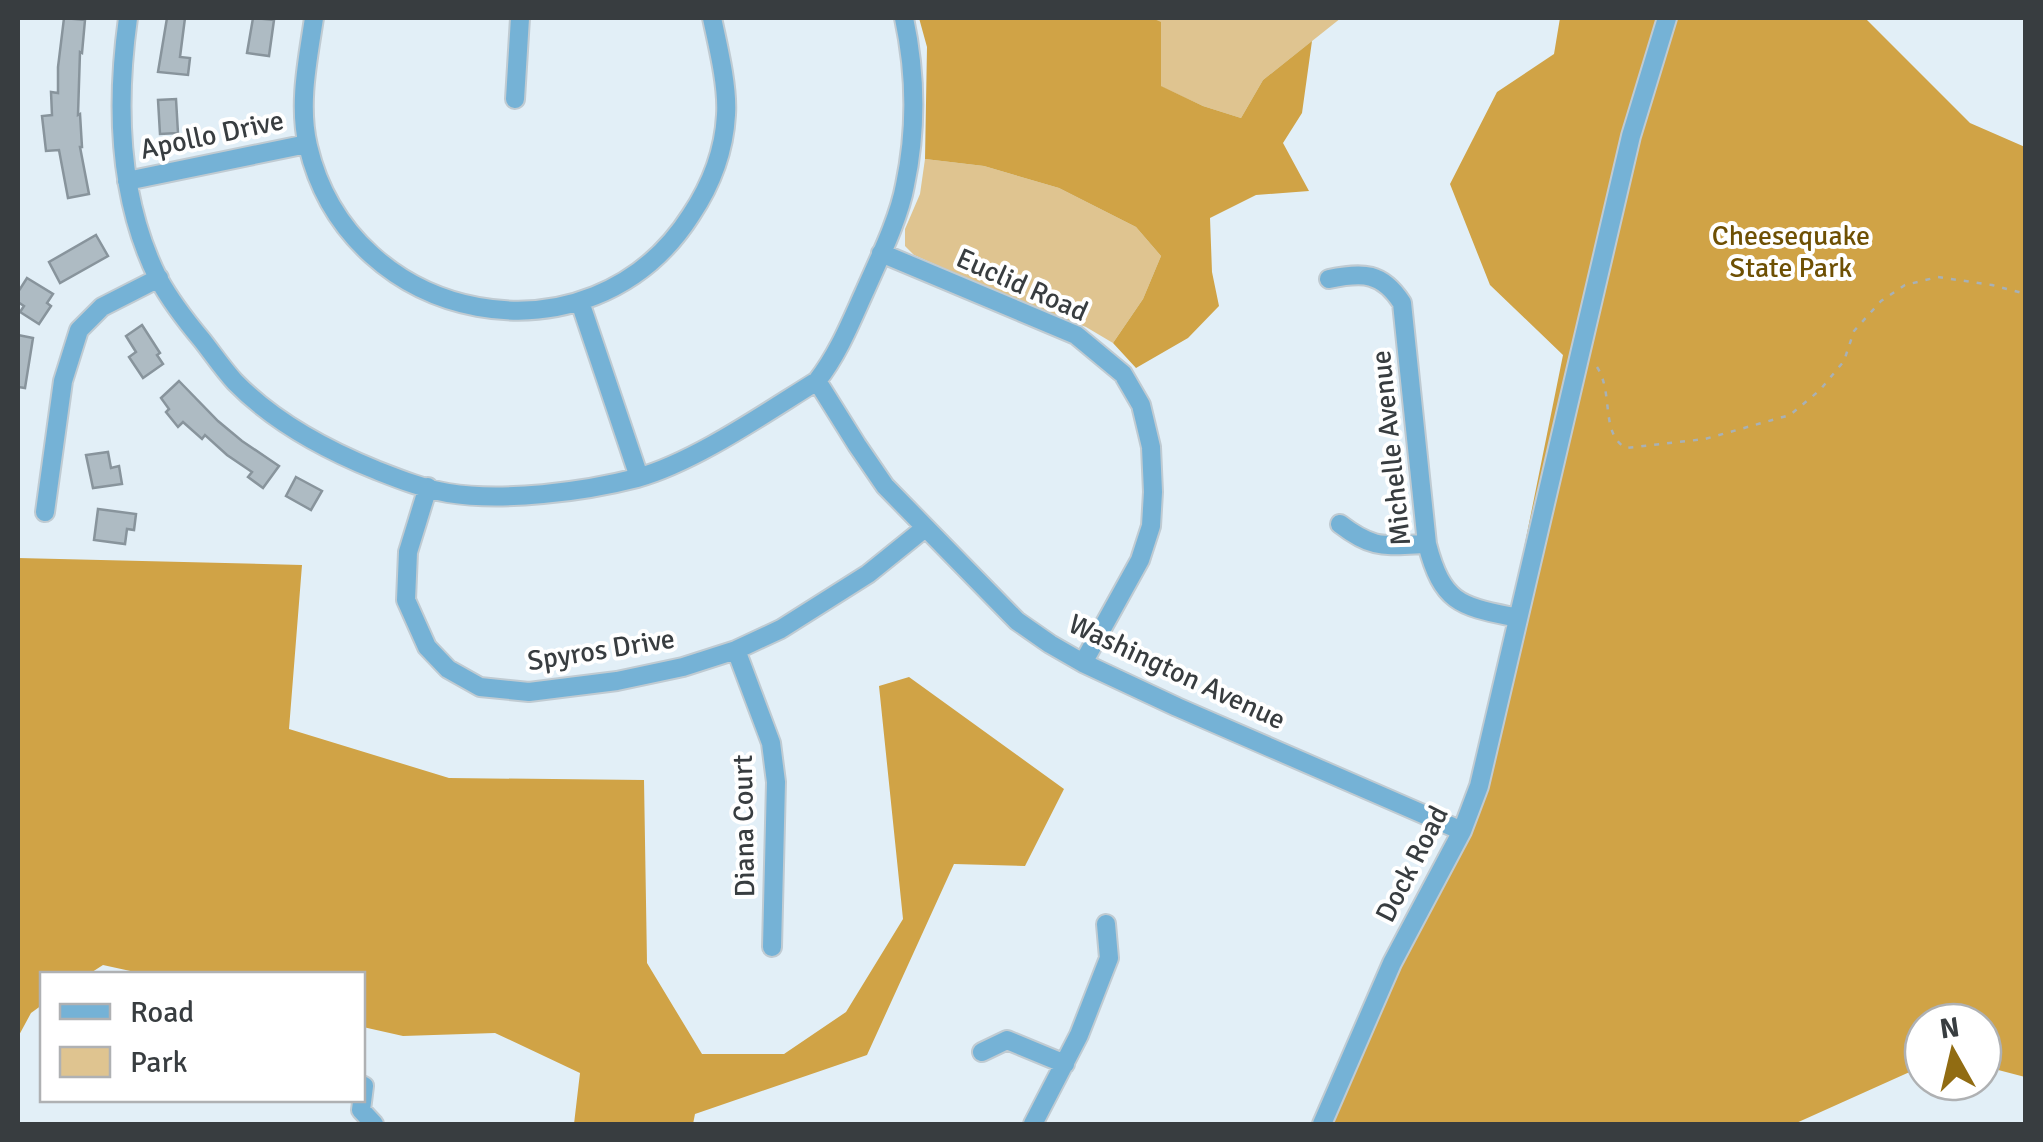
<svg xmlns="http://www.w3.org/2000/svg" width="2043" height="1142" font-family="Signika,sans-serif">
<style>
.green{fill:#dfc490}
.forest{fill:#d0a346}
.building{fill:#aebbc3;stroke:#88949c;stroke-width:2.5}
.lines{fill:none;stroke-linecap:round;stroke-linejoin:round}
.minor-casing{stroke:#c0cbd2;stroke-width:22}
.path{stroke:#a7b1b7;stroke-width:2.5;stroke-dasharray:5 8;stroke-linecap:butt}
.minor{stroke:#75b2d6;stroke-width:18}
.labels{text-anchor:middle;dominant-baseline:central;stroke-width:8;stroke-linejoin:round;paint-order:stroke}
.street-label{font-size:28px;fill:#383d40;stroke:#fff}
.park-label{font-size:28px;fill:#6e5004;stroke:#fff}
</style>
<rect width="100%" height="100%" fill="#e2eff7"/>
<path class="green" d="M1152,18H1341L1263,80L1241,118L1203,106L1160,86L1161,23Z
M925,159L984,166L1059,188L1136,227L1161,256L1143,299L1113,343L1086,327L1017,301L914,255L905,246V229L920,194Z"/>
<path class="forest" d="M919,18H1152L1161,22V86L1203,106L1241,118L1263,80L1312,41L1302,113L1283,143L1309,191L1256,195L1210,218L1212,272L1219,306L1188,338L1136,368L1113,343L1143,299L1161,256L1136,227L1059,188L984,166L925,159L927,47Z
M1560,18H1865L1970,123L2025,147V1077L1983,1066V1022H1923V1066L1794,1124H1325L1477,781L1563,355L1490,285L1450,184L1497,92L1554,54Z
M18,558L302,565L289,729L449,778L644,780L647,963L702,1054H784L846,1012L903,919L879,686L909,677L1064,789L1025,866L954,864L867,1055L695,1114L693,1124H574L580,1073L495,1033L403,1036L363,1027L362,974H144L103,965L89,974H42V1005L31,1013L18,1037Z"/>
<path class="building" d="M64,18L85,20L82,53L80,52L78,115L80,114L82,147H80L89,194L68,198L59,150L46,151L42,116L52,115L51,92L58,93V67Z
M167,18H185L180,57L190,58L188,75L158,72Z
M253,18L274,20L269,56L247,53Z
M176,99L178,133L160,134L158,100Z
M96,235L108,256L60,283L49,262Z
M27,278L53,294L47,303L51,306L39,324L20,312L24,306L18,302V292Z
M142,325L160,353L157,355L163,364L143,378L129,357L136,352L126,336Z
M18,335L33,338L25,388L18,387Z
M179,381L218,421L242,441L279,466L263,488L248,477L252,472L227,455L205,435L202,439L183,422L178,427L166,412L169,409L161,398Z
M108,452L111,468L119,466L122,484L93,488L86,455Z
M296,477L322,491L311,510L286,496Z
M98,509L136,514L134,530L127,529L125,544L94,540Z"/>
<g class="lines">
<defs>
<path id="minor" d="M128,18C116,104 118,198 158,278C170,300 186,321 202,340C213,354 223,369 235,382C274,422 324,449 376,470C399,479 424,489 448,493C503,502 583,492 637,478C695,462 765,413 817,381
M314,18C308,59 298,104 308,146C350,326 591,372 691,215C711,185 724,152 726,115C728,87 718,46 712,18
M904,18C916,74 917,128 905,185C899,219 878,261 864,293C850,324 838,354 817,381L857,445L885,486L1017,621L1050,644L1083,663L1177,707L1462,831
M515,99L520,18
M127,181L307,144
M881,253L1076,335L1123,374L1141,405L1151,447L1153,492L1151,526L1140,560L1083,663
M1329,279C1363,272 1382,272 1402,303L1427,544C1443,605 1461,606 1518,618
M580,302L639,477
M428,487L408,552L406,600L427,647L448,669L480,687L529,692L617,681L683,667L736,650L781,629L868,574L925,528
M45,512L63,381L79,330L102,307L159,278
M1340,524C1375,551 1386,545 1427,544
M736,650L771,743L776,782L772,947
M982,1052L1007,1040L1065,1064
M362,1085L364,1086L361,1110L374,1124
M1033,1124L1079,1035L1109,958L1106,924
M1322,1124L1392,963L1462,831L1479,786L1631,136L1667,18"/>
</defs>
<use href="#minor" class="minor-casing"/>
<path class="path" d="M1597,367C1614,393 1600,434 1626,448L1705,439L1790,415L1820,390L1844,361L1854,331L1881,301L1905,285L1938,277L1992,285L2026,294"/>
<use href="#minor" class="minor"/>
</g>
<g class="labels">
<g class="street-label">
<text transform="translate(212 135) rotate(-12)">Apollo Drive</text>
<text transform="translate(1022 285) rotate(24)">Euclid Road</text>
<text transform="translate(1391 448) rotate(-96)">Michelle Avenue</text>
<text transform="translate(601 650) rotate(-9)">Spyros Drive</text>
<text transform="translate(1177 672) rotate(25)">Washington Avenue</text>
<text transform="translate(744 826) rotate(-91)">Diana Court</text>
<text transform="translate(1412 864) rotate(-63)">Dock Road</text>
</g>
<g class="park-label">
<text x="1791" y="236">Cheesequake<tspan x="1791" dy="32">State Park</tspan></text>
</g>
</g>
<rect width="2043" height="1142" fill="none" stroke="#383d40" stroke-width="40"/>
<rect x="40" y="972" width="325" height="130" fill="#ffffff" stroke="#afb1b3" stroke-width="2.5"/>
<rect x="60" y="1004" width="50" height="15" fill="#75b2d6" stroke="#afb1b3" stroke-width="2.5"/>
<text x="130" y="1022" font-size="30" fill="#383d40">Road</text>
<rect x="60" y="1047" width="50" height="30" fill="#dfc490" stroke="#afb1b3" stroke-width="2.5"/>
<text x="130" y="1072" font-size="30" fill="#383d40">Park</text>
<g transform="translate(1953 1052) rotate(352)"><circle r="48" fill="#ffffff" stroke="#afb1b3" stroke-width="2.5"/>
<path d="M0-8L18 38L0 25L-18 38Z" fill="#916c12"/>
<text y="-15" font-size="28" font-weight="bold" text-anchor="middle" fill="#383d40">N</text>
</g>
</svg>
